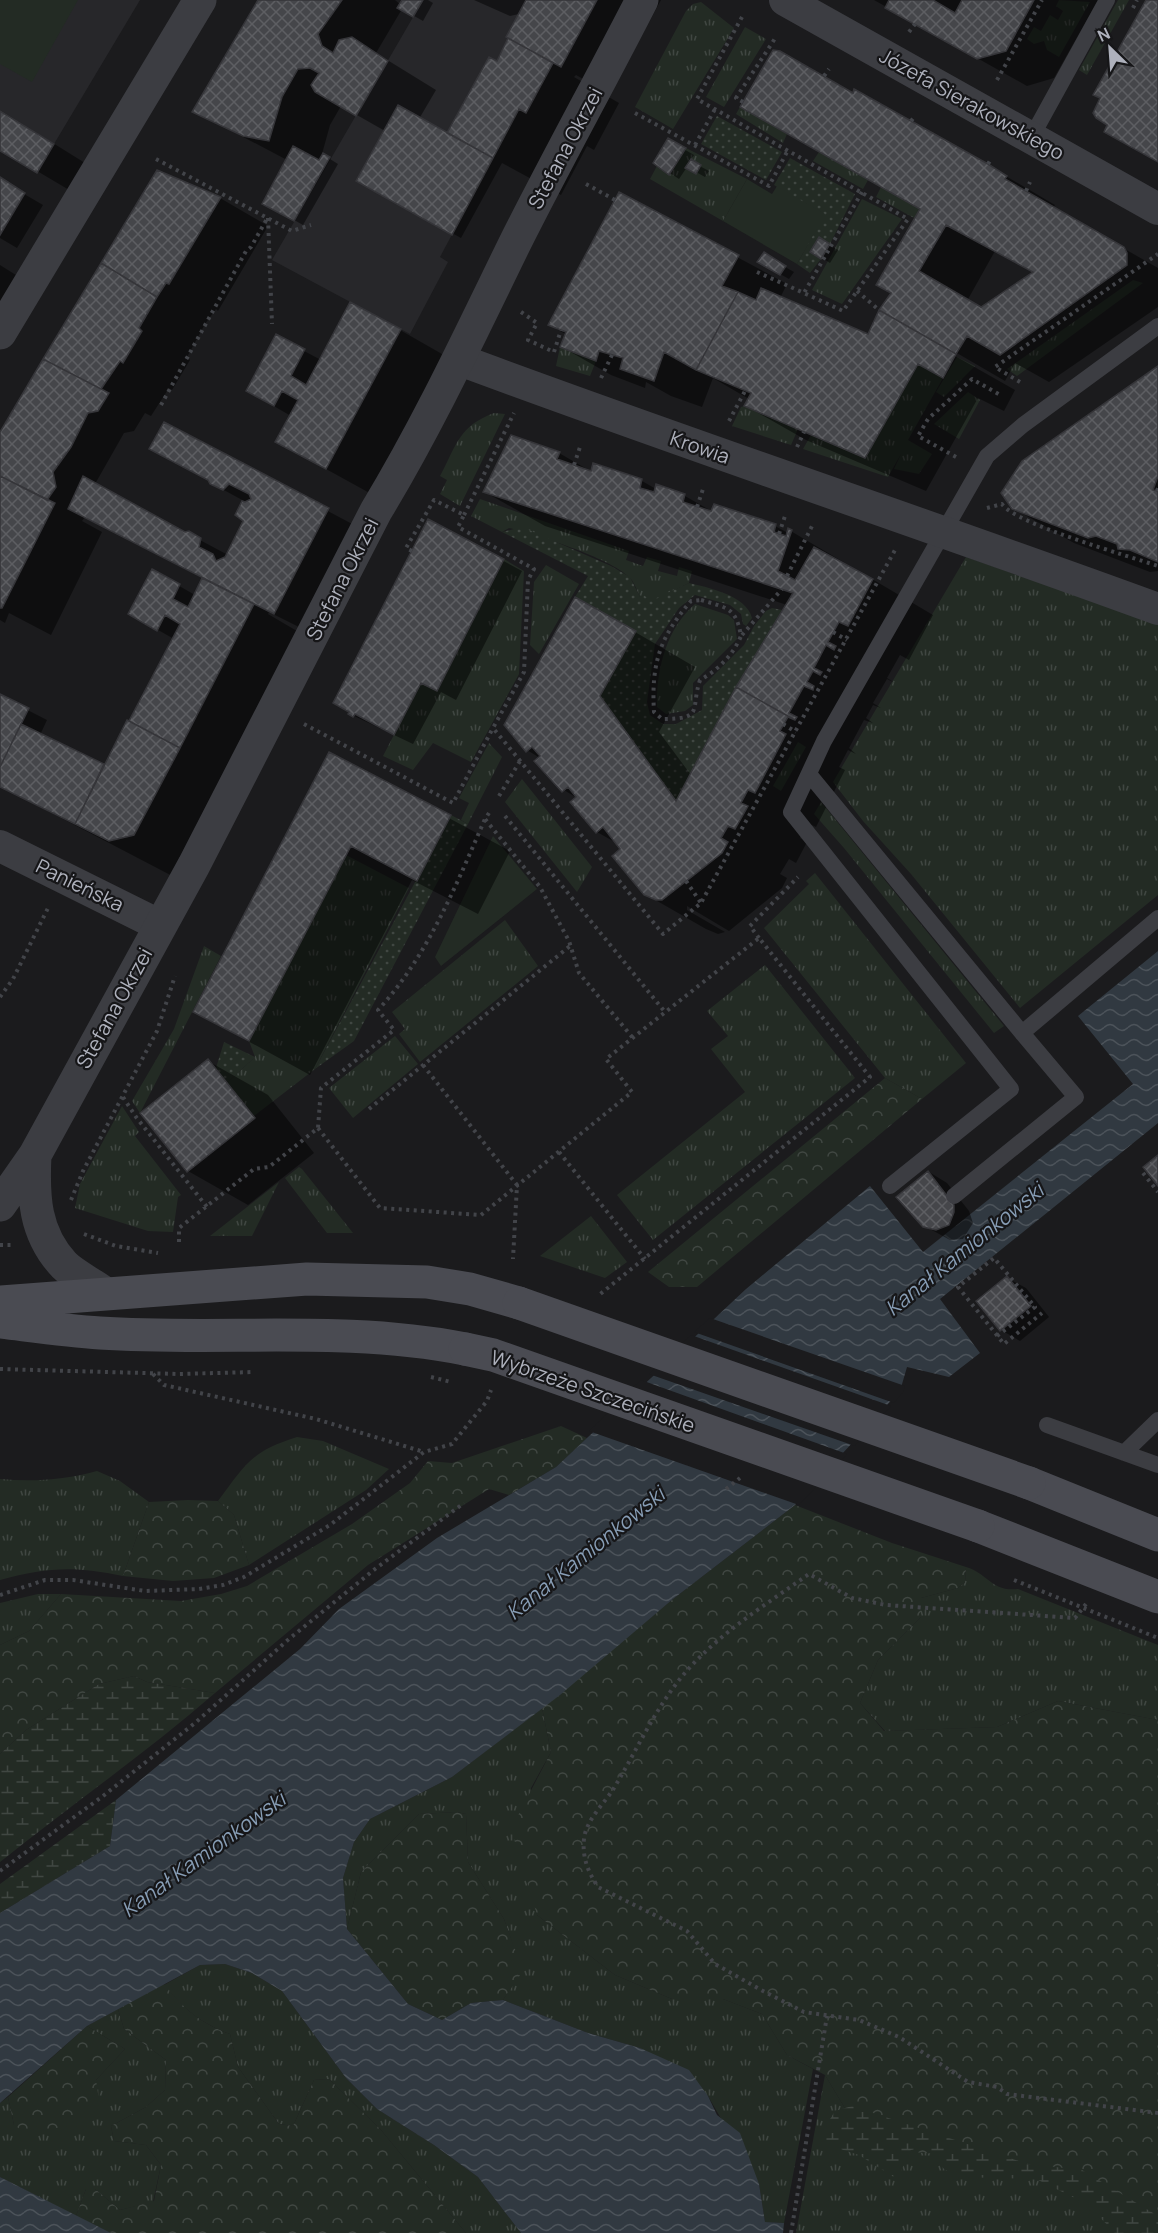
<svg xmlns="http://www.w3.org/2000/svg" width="1158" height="2233" font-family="Manrope,sans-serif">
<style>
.built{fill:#27272a}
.grass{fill:url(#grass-tufts)}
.forest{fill:url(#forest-crowns)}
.wetland{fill:url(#wetland-marsh)}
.park{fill:#232b24}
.garden{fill:url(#garden-dots)}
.water{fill:url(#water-waves)}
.pier{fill:#1b1b1d}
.shadow{fill:#0007;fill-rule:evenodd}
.building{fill:url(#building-cross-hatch);stroke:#353539;stroke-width:1.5;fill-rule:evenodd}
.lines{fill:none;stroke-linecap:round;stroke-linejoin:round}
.path{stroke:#424449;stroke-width:4;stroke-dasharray:3 4.5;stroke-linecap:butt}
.service{stroke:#3c3d42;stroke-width:16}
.minor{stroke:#3c3d42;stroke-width:32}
.tertiary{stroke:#3c3d42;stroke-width:33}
.secondary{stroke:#4a4b52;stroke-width:33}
.path-bridge{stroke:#424449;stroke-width:4;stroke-dasharray:3 4.5;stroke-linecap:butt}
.secondary-bridge{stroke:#4a4b52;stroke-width:33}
.labels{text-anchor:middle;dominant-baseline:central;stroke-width:4.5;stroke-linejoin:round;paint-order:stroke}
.street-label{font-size:20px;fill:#aeb1bc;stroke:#161618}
.water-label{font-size:21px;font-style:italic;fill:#879db5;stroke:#161618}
</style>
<defs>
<pattern id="grass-tufts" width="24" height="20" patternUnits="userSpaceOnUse" patternTransform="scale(1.5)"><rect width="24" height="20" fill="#232b24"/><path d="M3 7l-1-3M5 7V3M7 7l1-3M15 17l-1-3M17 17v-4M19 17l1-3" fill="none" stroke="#404742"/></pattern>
<pattern id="forest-crowns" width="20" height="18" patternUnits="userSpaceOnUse" patternTransform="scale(1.5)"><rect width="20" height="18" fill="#232b24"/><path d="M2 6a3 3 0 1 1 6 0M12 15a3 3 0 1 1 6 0" fill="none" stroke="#404742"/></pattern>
<pattern id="wetland-marsh" width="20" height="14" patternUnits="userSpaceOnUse" patternTransform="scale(1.5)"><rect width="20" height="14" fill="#232b24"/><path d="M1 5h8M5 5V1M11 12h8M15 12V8" fill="none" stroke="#404742"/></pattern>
<pattern id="garden-dots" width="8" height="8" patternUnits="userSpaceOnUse" patternTransform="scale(1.5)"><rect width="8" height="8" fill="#232b24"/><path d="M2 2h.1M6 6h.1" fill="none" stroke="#404742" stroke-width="1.8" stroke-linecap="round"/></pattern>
<pattern id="water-waves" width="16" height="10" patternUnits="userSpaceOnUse" patternTransform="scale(1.5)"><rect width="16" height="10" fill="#313941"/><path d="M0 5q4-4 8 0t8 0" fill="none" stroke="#4c535a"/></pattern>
<pattern id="building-cross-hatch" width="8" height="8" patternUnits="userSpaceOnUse" patternTransform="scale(1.5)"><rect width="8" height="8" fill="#45464a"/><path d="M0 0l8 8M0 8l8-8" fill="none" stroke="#5d5e62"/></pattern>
</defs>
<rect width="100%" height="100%" fill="#1b1b1d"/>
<path class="built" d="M0,0H140L54,144L0,111Z
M423,0H597L561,67L553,64L526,113L519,109L440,257L448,262L410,334L272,260Z"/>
<path class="grass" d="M1059,0L1090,2L1059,57L1047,50L1044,41L1034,44L1027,39L1034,27L1041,31L1050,15L1058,20L1063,11L1056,6Z
M1118,0H1129L1087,75L1079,70Z
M701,2L734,28L673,129L635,107L686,11L693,4Z
M745,27L766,39L724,107L706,97Z
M740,107L787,134L783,143L736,114Z
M686,148L747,179L723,221L650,179L657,166L670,175Z
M819,152L868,180L863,189L813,161Z
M881,187L920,209L914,218L876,197Z
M862,199L902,219L842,304L812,290Z
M1133,280L1143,283L1017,376L1007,369Z
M560,347L596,361L590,376L556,366Z
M957,357L975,366L944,397L936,392Z
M918,364L943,378L908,440L932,454L919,474L894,469L901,454L888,477L803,449L811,435L865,458Z
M968,392L980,400L959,439L934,424Z
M744,406L798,429L791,445L732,426L741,407Z
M494,413L505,414L460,506L440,494L447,480L440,476C457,444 459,426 494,413Z
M480,499L629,551L626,560L643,566L647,557L661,561L658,571L677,576L679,567L692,571L689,583L650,602L640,597C637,591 634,581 629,577C610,558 535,534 509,528L502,532L471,516Z
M966,557L1158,624V895L1020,1008L911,874L863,821L833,782Z
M504,559L524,571L519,674L471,762L433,743L413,770L383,756L421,683L437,690Z
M546,565L579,584L539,654L530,645L534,582Z
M695,604L728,615L734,620L737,639L693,683V705L685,711L666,714L657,707C656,671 666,629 695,604Z
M798,742L806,747L781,791L773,786Z
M489,743L502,757L468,824L461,820L469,803L459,798Z
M522,779L592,867L577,892L505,802Z
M821,802L1004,1026L994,1033L844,848L814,814Z
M346,855L409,888L315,1069L254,1116L227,1083L255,1057L249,1041Z
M815,873L966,1063L922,1099L885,1078L764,928L809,884L806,881Z
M505,920L538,966L420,1062L399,1034L405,1029L392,1012Z
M204,946L221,956L140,1113L132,1101L174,1029Z
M765,965L855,1078L653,1240L617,1195L745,1092L711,1049L728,1036L707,1011Z
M395,1036L418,1064L353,1118L329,1088Z
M122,1106L139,1132L135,1136L181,1195L178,1197L173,1232L148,1231L75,1208L80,1184Z
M299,1167L302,1169L353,1233H327L285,1178Z
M279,1182L252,1236H210Z
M591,1216L627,1262L605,1278L540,1256Z
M297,1437L323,1441L389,1469L366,1490L249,1565L234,1515L218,1501C246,1464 250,1452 297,1437Z
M97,1471L120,1481L149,1502L123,1576C75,1566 47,1567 0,1580V1479C33,1482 65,1480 97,1471Z
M966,1567C989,1574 991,1592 1018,1589L1158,1645V1720L1058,1701L997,1727L885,1731L860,1703L878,1660L921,1617V1598L958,1588L965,1582Z
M38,1594H61L29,1631L0,1645V1603Z
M542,1708L551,1752L531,1788L537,1915L615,1975L672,1999H723L762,2014L787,2055L813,2069L784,2223L765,2222L759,2184L708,2096L640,2048L588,2033L503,2000L522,1971L504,1919L468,1862L466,1814L457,1812L419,1814L361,1872L347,1929L343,1878L354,1842L370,1819L452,1777Z
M225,1964L252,1973L282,1991L346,2078L377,2109L434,2145L478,2177L521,2233H466L381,2130L329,2079L314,2080L293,2126L279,2124L238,2067L230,2034C200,2023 184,2009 164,1985L200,1965Z
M118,2009L124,2029L166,2060L165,2090L146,2107L111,2126L114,2141L146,2145L161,2165L153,2202L120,2210L95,2189H86L76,2216L0,2177V2103L8,2097L14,2125L96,2080L125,2049L87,2026Z
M825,2075L855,2125L965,2156L1058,2176L1146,2233H796Z"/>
<path class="forest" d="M885,1078L922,1099L697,1287H669L648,1272Z
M561,1426L587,1438L556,1467L509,1495L489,1489L368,1565L215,1693L147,1682L134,1676L99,1684L26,1730L0,1754V1645L29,1631L61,1594L181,1601L221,1594L247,1586L352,1524L410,1483L428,1461L452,1463Z
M188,1500L218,1501L234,1515L249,1565L214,1578L173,1581L123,1576L149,1502Z
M795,1505L892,1543L966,1567L965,1582L958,1588L921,1598V1617L878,1660L860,1703L884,1731L997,1727L1058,1701L1158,1720V2233L1058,2176L965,2156L885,2150L855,2125L825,2075L787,2055L762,2014L723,1999H672L615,1975L537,1915L511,1829L551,1752L542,1708L673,1599Z
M457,1812L466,1814L468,1862L504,1919L523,1971L503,2000L471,2003L442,2020L408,2004L347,1929L361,1872L419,1814Z
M164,1984C184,2009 200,2023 230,2034L238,2067L279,2124L293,2126L314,2080L329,2079L381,2130L466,2233H111L76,2216L86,2189H95L120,2210L154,2201L161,2165L146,2145L114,2141L111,2126L146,2107L165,2090L166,2060L124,2029L118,2009Z
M87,2026L125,2049L96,2080L99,2100L72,2126L24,2132L14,2125L8,2097Z"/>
<path class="wetland" d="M134,1676L147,1682L215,1693C146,1753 71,1805 0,1862V1754L26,1730L99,1684Z
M116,1800L110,1846L0,1913V1884Z
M852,2106L1028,2164L1082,2170L1158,2216V2233H1115L1087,2204L1036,2179L958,2177L944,2169L926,2147L911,2150L897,2179L859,2155L825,2144L824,2129L835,2111Z"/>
<path class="park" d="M0,0H78L32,82L0,64Z
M747,179L772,194L777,186L826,214L797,264L723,221Z
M493,836L537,889L441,966L435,957Z"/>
<path class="garden" d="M717,116L782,152L766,180L701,144Z
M790,158L855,194L830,244L819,237L810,252L821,259L810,273L797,264L825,214L774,185Z
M522,527L611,566L630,577L640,597L644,595L650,601L689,583C709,588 746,595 752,618L746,626L743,624L741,614L730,605L695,595L679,608L655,644L647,702L650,715L663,724H676L702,710L703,686L744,645L754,626L766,611L772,608L782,610L676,801L600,696L636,631L575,597L588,576L502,532Z
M451,815L468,824L354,1041L315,1069Z
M224,1042L255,1057L227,1083L216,1068Z"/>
<path class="water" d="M1158,951V1123L940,1299L980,1353L949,1377L907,1367L900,1391L795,1505L673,1599L560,1695L452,1777L370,1819L354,1842L343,1878L347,1929L408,2004L442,2020L471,2003L503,2000L588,2033L640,2048L689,2070L708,2096L717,2115L740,2133L759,2184L765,2222L784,2223L783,2233H521L478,2177L434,2145L377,2109L346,2078L282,1991L252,1973L225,1964L200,1965L87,2026L0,2103V1913L110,1846L116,1800L300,1649L339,1609L437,1538L556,1467L746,1289L870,1186L923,1252L1133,1084L1078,1016Z
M0,2177L111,2233H0Z"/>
<path class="pier" d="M710,1318L905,1386L903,1392L894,1403L694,1332Z
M691,1335L891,1406L855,1446L649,1374Z
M641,1380L847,1454L799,1505L589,1431Z"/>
<path class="shadow" d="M261,0H395L401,5L404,0H428L433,3L423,21L402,9L376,53L436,90L419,119L448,134L497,63L519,14L510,16L474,0H661L610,94L576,75L574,77L619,103L594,150L587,146L561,195L502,163L461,238L358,181L385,131L341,106L330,125L322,154L338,164L303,225L264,203L287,160L194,111Z
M874,0H1098L1054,78L1027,86Z
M854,95L987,165L1055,205L1053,208L1158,268V307L1049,382L1015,363L1005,381L950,349L948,352L1015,390L1004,411L978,398L926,491L806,440L746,406L749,399L713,378L702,407L671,396L646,382L645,388L611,375L562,347L567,335L550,325L620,194L787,284L780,298L868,336L893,293L922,209ZM995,251L1034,273L981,309L967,301Z
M0,110L101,173L86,200L0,149Z
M668,140L694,155L690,161L709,171L705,177L687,167L679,179L655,163Z
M0,180L43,205L17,248L0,238Z
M220,198L268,226L218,311L216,309L205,324L187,357L190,360L172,390L169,388L151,416L145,413L134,431L124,433L95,484L228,555L245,521L237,514L244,501L211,483L164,424L356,526L303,629L269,612L268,614L302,634L178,879L0,786V696L47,720L40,735L105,766L138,724L174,639L130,614L153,571L195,595L204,579L85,517L82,521L102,532L51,635L9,613L5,623L0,620V435Z
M820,239L838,250L830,263L812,251Z
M764,255L794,272L789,279L759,262Z
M0,265L35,287L0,344Z
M400,330L449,358L375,496L277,442L291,416L248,391L276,336L321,360Z
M1158,367V571L1150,572L1074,543L1013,508L1087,419Z
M559,453L592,472L594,465L642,481L656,489L657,486L685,496L713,512L775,526L788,533L789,530L933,615L909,660L900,655L887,678L895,683L887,679L873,703L881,708L873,705L866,718L873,723L864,720L849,748L856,754L848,750L839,767L845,770L816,827L808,823L800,838L807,842L796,863L789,859L780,874L787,878L782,888L729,931L687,906V910L725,932L718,934L706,929L645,894L620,845L597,832L577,798L564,790L540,758L527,750L635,632L695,667L659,732L691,775L787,605L545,526L485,492Z
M429,521L522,571L456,700L441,692L413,744L350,714Z
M330,754L510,851L478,914L412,880L310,1075L195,1012Z
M208,1061L268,1095L314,1153L248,1205L188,1171Z
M929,1172L947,1183L969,1211L973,1223L963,1239L950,1240L930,1229Z
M1007,1278L1026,1288L1049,1317L1020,1341L1001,1330Z"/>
<path class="building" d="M258,0H342L318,34L322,46L333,53L339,40L352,37L388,61L356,116L315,92L311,85L319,73L310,68L298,69L282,97L269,141L243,136L192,112Z
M402,0H423L413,17L397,8Z
M526,0H597L561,67L506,37Z
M889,0H933L955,13L962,0H1034L1006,51L977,59L885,8Z
M1146,0H1158V162L1104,132L1107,125L1096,118L1093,113L1100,98L1093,95Z
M508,38L553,63L526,113L519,109L493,158L447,133L489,57L497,61Z
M773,50L780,51L853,93L854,89L988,164L1007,176L1005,179L1124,247L1127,253V265L1000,355L967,336L956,354L879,310L891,293L876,285L920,209L740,107ZM946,225L1033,272L981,307L919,271Z
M398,105L493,158L452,235L356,181Z
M0,111L54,144L37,173L0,151Z
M668,138L686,148L669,175L653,163Z
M293,146L319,160L323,153L330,157L294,221L262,204Z
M691,159L701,165L696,174L685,168Z
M157,170L221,197L169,284L166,283L157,297L101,263Z
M0,177L25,193L0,235Z
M619,192L739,255L722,286L738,292L696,370L664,352L654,381L620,369L623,358L599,351L596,361L560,347L566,332L548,325Z
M819,237L830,244L821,259L810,252Z
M764,252L786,266L780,275L757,262Z
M101,263L157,297L139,328L142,331L123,363L120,361L101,389L43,359Z
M761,288L868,334L879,310L956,354L943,378L918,364L865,458L744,406L751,393L696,370L738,292L756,300Z
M350,302L401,329L326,469L275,442L298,400L282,391L274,406L246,391L276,334L305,349L291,376L306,385Z
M43,359L109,393L98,411L88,413L71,447L53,472L56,487L47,500L0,476V432Z
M1158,366V476L1153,490L1158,491V562L1130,550L1118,549L1117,544L1096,536L1088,538L1012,509L1001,493L1022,461Z
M164,422L329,508L274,614L68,509L83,476L185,532L189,531L201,538L199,547L213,554L216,561L225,557L243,521L235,515L242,501L245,502L251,499L249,494L229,484L223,490L210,484L208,480L149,449Z
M511,435L560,452L557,459L591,471L593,463L642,479L640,488L654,492L656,484L685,494L683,502L711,511L714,504L776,524L774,532L786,536L788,528L792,530L778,571L795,580L814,547L873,579L848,626L839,622L828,642L836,646L834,650L826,645L814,668L822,672L820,675L813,671L807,682L814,686L813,690L804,686L789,713L797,717L795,720L736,687L793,593L483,492Z
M0,476L55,503L2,608H0Z
M428,519L504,559L437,691L421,683L394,735L355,714L353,717L348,714L349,712L333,703Z
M152,569L180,584L173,599L188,607L202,578L254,604L180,748L129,721L180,624L165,615L157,631L128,614Z
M575,597L636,631L600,696L676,801L736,687L795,720L788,717L780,731L786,734L755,793L748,790L741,803L748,806L735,829L728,826L721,838L728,842L722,853L662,900H656L644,895L612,856L620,849L603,827L596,833L570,802L576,797L568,787L562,792L534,761L540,756L532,747L526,752L504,725Z
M0,694L29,708L0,767Z
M127,720L180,748L134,835L109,841L75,824Z
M21,724L104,764L75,824L0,787V767Z
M329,752L451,815L417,881L351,846L249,1041L193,1012Z
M208,1059L255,1118L187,1172L140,1113Z
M1158,1155V1186L1143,1167Z
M928,1171L954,1205V1212L949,1225L936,1230L923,1227L896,1197Z
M1007,1276L1031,1306L1000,1331L976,1301Z"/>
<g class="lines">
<path class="path" d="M1133,8L1137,0
M742,17L697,99L908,219L843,311L804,293
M909,32L915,24
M824,76L829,69
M997,80L1042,0
M743,102L736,98L776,37
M635,113L769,186L788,150
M911,121L915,116
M695,145L715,109
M156,159L292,231L311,225
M988,164L991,159
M586,184L615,200
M1026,191L1030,182
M268,218L272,324
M757,272L804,293L862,192
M857,291L879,310
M521,312L537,323L528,340L554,352
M554,352L561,330
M601,378L612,355
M1020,382L995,367L1158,254
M161,405L246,251L251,247L268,217
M729,421L745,391
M797,447L804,432
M956,457L918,436L928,419L972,379L1002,396
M574,465L580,447
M1157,491L1158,488
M697,507L703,489
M987,508L1002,504C1015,524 1129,556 1158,566
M464,515L514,413
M779,534L785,516
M412,551L406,548L434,500L464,515L458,527L534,569L528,580L524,672L493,728L663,934L701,903L895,550
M787,576L812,526
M701,600C727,608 736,607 741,636C733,655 718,670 700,680C690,710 705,719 662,719L654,712C651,663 660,637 691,601Z
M833,632L847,640
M742,635L782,589
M304,724L453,803L493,728
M783,724L796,732
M499,796L520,761
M489,813L485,819L540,887L569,941L579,973L633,1038
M505,816L665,1012
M686,881L701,903
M759,938L750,926L798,877
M0,997L13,979L49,906
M423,1065L517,1185L513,1259
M123,1097L136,1117L207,1207
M369,1109L570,946
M318,1128L380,1208L481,1215L632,1092L606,1059L759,938L870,1077L599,1295
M559,1152L645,1259
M1143,1173L1158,1192
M71,1200L83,1171L157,1031L175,976
M84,1234L116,1246L158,1253
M179,1242V1228L254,1169L269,1167L318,1128L321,1088L394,1030L378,1010C428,956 456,885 485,819
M0,1245H12
M997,1336L1035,1307L994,1258L958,1287L1004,1344L1042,1313
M0,1369L179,1374L254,1372
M153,1374L164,1385L316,1419L424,1452
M726,1489L740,1478
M1014,1580L1158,1638
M0,1595L45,1580H73L145,1591L199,1589L223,1585L244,1577L330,1525L424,1452L452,1444L487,1401L491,1390
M1086,1604L1075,1618L886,1605L852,1598L809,1574C771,1601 729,1627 696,1661C660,1697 640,1745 614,1788C604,1804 586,1820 584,1839C582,1857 588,1872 598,1887L687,1931L715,1964L763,1991L804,2012L859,2020L899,2037L968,2082L997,2087L1007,2094L1158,2113
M0,1871L103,1796L195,1723L289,1639L375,1569L464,1503
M791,2233L827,2016"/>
<path class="service" d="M1031,138L1107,0
M809,774L1022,1033L1158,918
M890,1186L1011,1089L791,812L824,741L987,456L1023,425L1158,326
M954,1196L1076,1097L1022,1033
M1047,1425L1158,1465
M1124,1453L1158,1420"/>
<path class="minor" d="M785,0L1158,209
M460,360C691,446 926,524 1158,609
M0,846L159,925"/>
<path class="tertiary" d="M0,333L200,0
M35,1155C33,1196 34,1233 64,1265C74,1275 91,1283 103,1292
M0,1205L35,1155L194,865L376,511C428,425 470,335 514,245C555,163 600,82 642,0"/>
<path class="secondary" d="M0,1302L307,1279L427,1282L470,1289L519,1303
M0,1322C33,1326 67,1331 100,1333C222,1341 344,1325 465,1349
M1029,1483L1158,1535
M978,1526L1158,1597"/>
<path class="path-bridge" d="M431,1377L451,1382"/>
<path class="secondary-bridge" d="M519,1303L1029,1483
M465,1349L493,1355L978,1526"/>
</g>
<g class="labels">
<g class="street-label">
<text transform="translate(972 104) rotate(29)">Józefa Sierakowskiego</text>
<text transform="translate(565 148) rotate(-62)">Stefana Okrzei</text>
<text transform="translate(700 447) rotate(19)">Krowia</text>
<text transform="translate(342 579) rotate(-63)">Stefana Okrzei</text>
<text transform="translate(80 885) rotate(26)">Panieńska</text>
<text transform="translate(114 1008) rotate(-61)">Stefana Okrzei</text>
<text transform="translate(593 1391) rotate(19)">Wybrzeże Szczecińskie</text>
</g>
<g class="water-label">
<text transform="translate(964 1249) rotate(-39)">Kanał Kamionkowski</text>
<text transform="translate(585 1553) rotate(-39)">Kanał Kamionkowski</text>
<text transform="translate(203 1854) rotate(-36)">Kanał Kamionkowski</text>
</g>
</g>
<g transform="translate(1110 48) rotate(335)" stroke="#161618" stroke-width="4.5" paint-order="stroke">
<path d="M0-4.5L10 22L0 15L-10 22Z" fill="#aeb1bc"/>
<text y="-9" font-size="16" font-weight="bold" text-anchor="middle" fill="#aeb1bc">N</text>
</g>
</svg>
